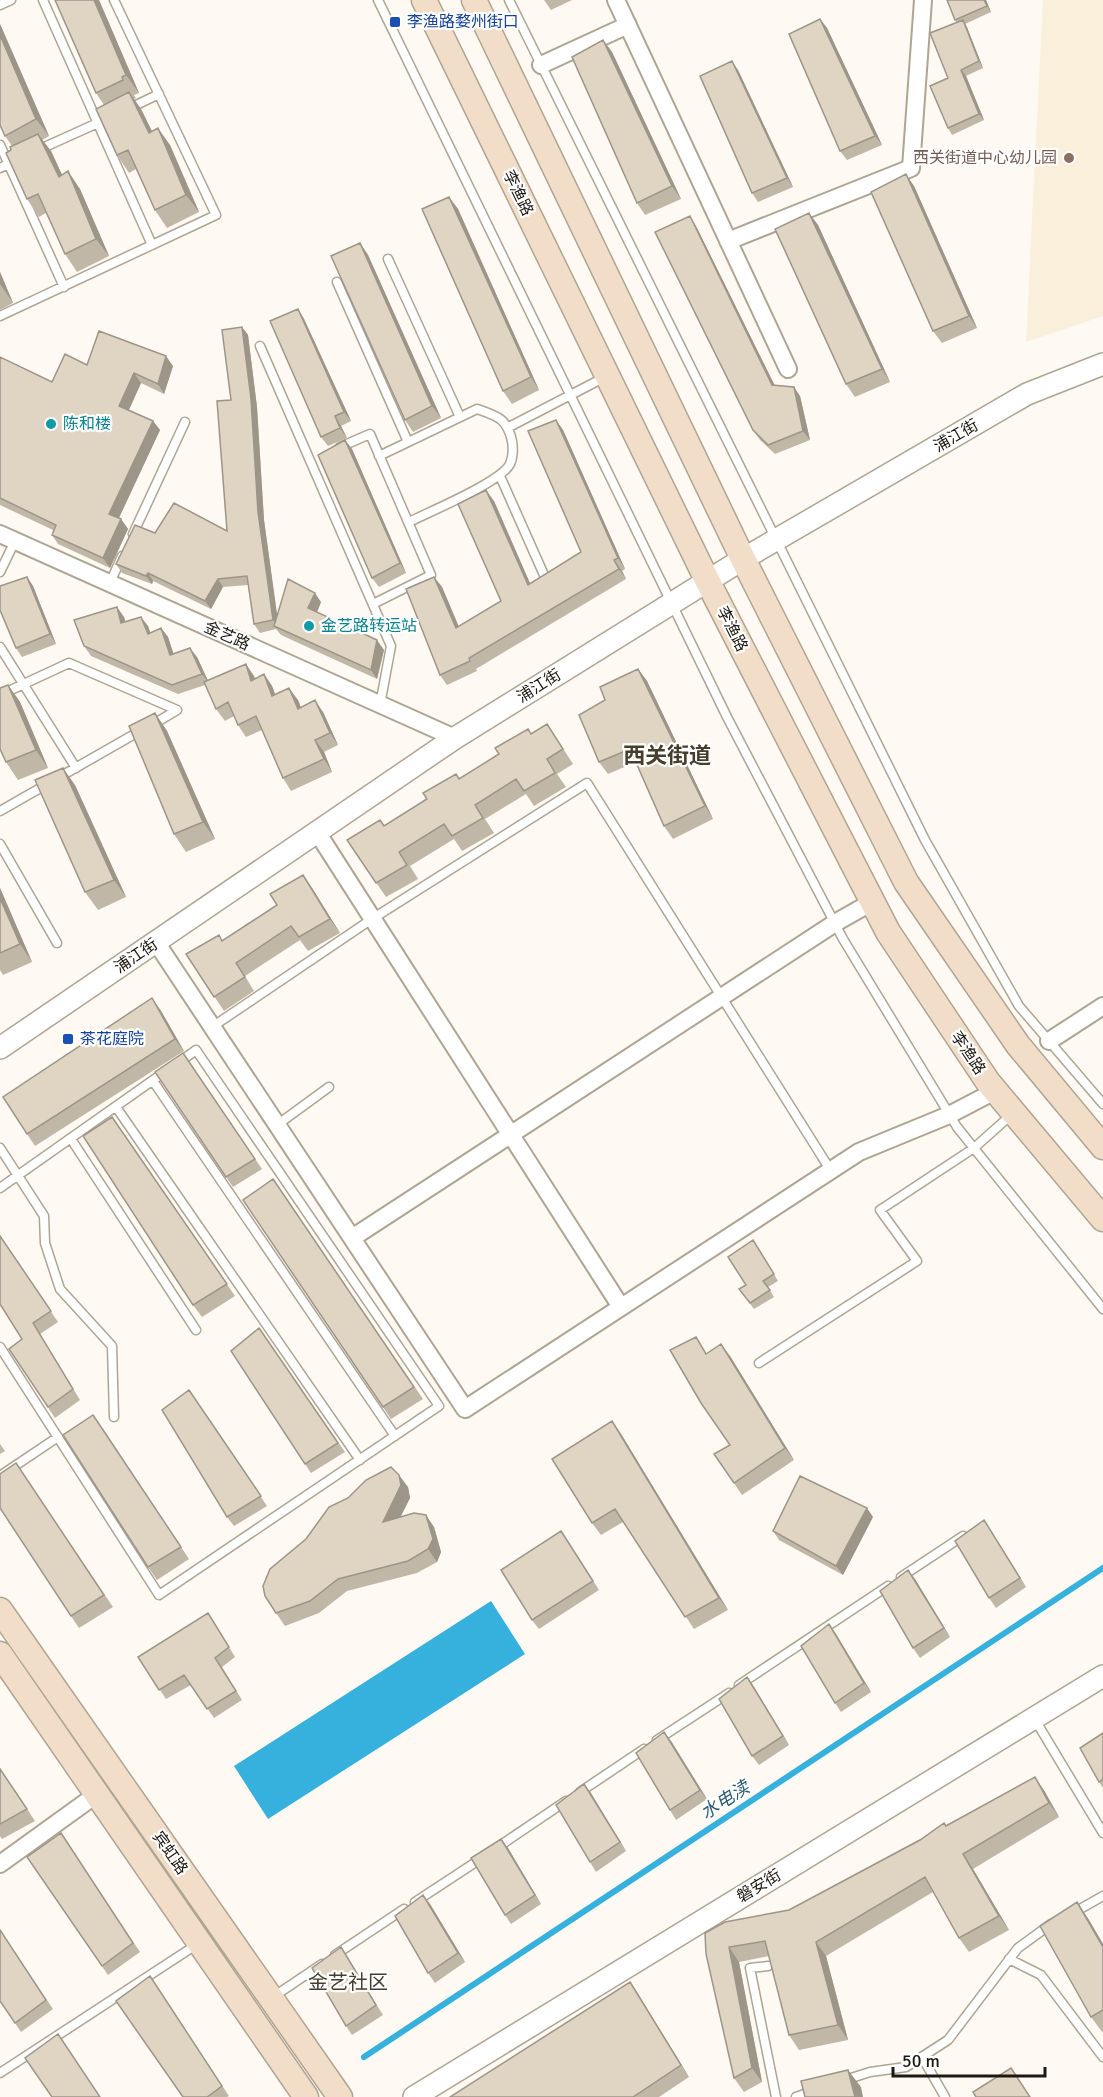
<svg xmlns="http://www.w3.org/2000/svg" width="1103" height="2097" font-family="Signika,'Noto Sans SC',sans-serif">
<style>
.education{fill:#faefda}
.water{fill:#36b1dd}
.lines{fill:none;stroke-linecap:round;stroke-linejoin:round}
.stream{stroke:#36b1dd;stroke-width:6}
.service-casing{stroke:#afa593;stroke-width:11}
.minor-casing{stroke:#afa593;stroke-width:20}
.tertiary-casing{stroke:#afa593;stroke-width:24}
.secondary-casing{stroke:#afa593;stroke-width:27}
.service{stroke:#fff;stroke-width:8}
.minor{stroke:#fff;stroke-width:16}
.tertiary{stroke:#fff;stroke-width:21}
.secondary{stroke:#f2dec8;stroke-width:24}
.wall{fill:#c1b7a7}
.shaded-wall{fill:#9d9588}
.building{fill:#e0d5c2;stroke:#9d9588;stroke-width:1.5}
.transit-dot{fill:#1a4fb4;stroke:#fff;stroke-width:2}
.education-dot{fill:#8d6e63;stroke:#fff;stroke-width:2}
.culture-dot{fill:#0f9aa8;stroke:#fff;stroke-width:2}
.labels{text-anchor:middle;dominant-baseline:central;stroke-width:4.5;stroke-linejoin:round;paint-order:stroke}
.transit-label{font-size:16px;fill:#164399;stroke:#fff;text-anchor:start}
.education-label{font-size:16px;fill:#785e54;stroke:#fff;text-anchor:end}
.street-label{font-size:16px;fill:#1d1912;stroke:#fff}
.culture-label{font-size:16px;fill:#0d838f;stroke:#fff;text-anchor:start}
.water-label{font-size:18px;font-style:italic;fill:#2d5d71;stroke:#fff}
.quarter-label{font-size:20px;fill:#463d2d;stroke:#fff}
.district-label{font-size:22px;font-weight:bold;fill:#463d2d;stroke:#fff}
</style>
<rect width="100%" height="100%" fill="#fef9f2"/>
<path class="education" d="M1043,0H1103V316L1026,342Z"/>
<path class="water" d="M491,1601L525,1654L268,1819L234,1766Z"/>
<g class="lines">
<path class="stream" d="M364,2057L1103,1568"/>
<defs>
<path id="service" d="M43,0L152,245
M378,0L727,717L843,939L957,1127L1103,1309
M509,0L925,840L1019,1006L1103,1104
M0,5L11,0
M128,109L159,94
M0,145L64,287
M38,150L100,122
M0,168L21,158
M388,259L460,417
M337,282L408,442
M0,316L216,215L114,0
M260,346L391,646L380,705
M509,427L607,376
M340,447L370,434L431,575L373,604
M379,456L477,409C497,416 507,418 512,441C513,447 513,457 510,464C501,482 431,511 409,522
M500,476L544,575
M133,534L185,422
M0,572L15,541
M110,583L122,556
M0,647L76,768
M0,695L69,663L177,710
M152,725L177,710
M0,811L140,731
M0,844L57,943
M212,1027L372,919L587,783L831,1171
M153,1081L395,1436
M116,1107L360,1460
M277,1125L329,1087
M71,1139L196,1330
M0,1148L44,1216L45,1243L60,1289L112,1346L114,1417
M0,1188L166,1071
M0,1347L159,1595L439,1406L196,1050L177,1064
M759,1363L917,1261L880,1210L974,1148L1011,1115
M0,1476L58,1437
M901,1577L963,1536
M739,1685L888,1586
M1034,1718L1103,1833
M657,1740L729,1693
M580,1792L644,1749
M495,1849L566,1801
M415,1902L482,1858
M1073,1913L1103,1896
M335,1955L404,1909
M1009,1959L1041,1975L1103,2057
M768,1966L750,1968L776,2097
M273,1997L322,1964
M922,2057L945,2097
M0,2073L199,1943
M845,2080L870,2072L906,2067L948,2040L1018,1948L1051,1924
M796,2097L813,2091"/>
<path id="minor" d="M616,0L788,369
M541,65L628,25
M728,241L911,168L923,0
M0,534L455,738
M317,832L621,1307
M156,942L465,1409L859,1152L949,1115L995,1091
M1049,1041L1103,1006
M352,1238L835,923L872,902
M0,1864L97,1794"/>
<path id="tertiary" d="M0,1048L455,738L743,559L1027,394L1103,364
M414,2097L1103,1676"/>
<path id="secondary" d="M424,0L708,582L888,932L988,1082L1103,1219
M474,0L743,559L906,882L1018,1045L1103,1147
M0,1610L340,2097
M0,1654L306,2097"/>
</defs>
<use href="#service" class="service-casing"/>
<use href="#minor" class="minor-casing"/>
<use href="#tertiary" class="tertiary-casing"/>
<use href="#secondary" class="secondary-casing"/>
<use href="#service" class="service"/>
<use href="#minor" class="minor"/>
<use href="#tertiary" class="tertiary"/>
<use href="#secondary" class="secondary"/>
</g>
<path class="wall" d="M55,0H99L139,93L134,95L136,98L134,99L141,109L152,131L170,145L199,212L167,228L155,210L136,169L129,173L117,155L104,105L96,93Z
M544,0H572L551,10Z
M986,0L991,12L965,24L983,68L966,76L984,120L952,135L948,128V78L957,23L955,20Z
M820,19L827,28L882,145L847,160L840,151Z
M0,24L49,136L42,140L51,151L62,175L80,189L109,256L77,272L65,254L46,213L39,217L27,199L11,150L12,146L5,136L0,125Z
M603,40L612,52L681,199L645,215L637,203Z
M738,70L793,187L758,202L752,193Z
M914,186L977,328L942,343L933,331Z
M449,197L458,209L539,390L512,404L503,391Z
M809,213L818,225L890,382L855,397L846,384Z
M696,226L774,385L800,396L810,440L775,454L760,440L753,430Z
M360,243L368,255L441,418L413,432L405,420Z
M0,272L13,303L0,310Z
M298,309L304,319L351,421L341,426L347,438L328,446L321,437Z
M242,327L248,335L257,407L264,520L277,617L321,602L317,612L384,650L377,679L281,635L276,629L260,633L254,624L248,585L223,587L211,609L153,581L152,584L122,573L116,564L155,533L227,531L231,400Z
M0,357L52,382L87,365L173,366L164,394L141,383L129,410L153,421L160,430L119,518L121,519L128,529L110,568L58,544L52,535L53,530L0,505Z
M556,420L563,430L625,569L622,571L626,579L476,669L477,671L447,685L440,675L434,577L442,587L459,627L501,601L494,501L530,583L581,552Z
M345,440L352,449L406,573L379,587L372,578Z
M27,577L33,586L56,644L22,657L16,648Z
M124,617L125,621L148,626L150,633L161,628L168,637L173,654L197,657L208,681L254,676L255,679L264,674L272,686L275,694L298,700L301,708L323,712L338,745L324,752L332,772L291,791L283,778L262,730L246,737L238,725L234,716L225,721L216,709L205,685L178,694L91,656L84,646Z
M638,669L647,681L713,819L673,839L664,826L636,762L608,774L599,762L605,700Z
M8,685L20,702L48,768L18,780L6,762Z
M155,713L167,731L215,839L186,852L174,834Z
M531,734L557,739L573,764L557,774L566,787L534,806L526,794L485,819L494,833L462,851L454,839L410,866L418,879L386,897L347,840L384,826Z
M75,785L126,897L98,910L85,892Z
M0,888L32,962L3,975L0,970Z
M312,888L340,933L308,951L300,940L245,976L254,991L224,1011L186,954L223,941Z
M152,998L161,1011L184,1051L35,1146L27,1134Z
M183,1053L262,1169L233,1187L155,1072Z
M112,1117L235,1296L202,1317L193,1305Z
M273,1179L423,1399L391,1419L243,1200Z
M0,1236L58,1322L40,1334L80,1400L55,1418L9,1349L22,1339Z
M758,1247L778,1281L768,1287L774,1297L754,1309L739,1289L746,1285Z
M259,1328L345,1452L311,1473L305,1464Z
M707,1354L730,1356L794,1460L742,1495L714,1454L730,1445Z
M189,1390L267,1506L234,1526L227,1517Z
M612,1421L621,1434L728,1610L694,1629L623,1522L601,1535L592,1523Z
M102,1427L189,1559L157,1580L148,1567Z
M0,1444L5,1451L0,1454Z
M16,1463L113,1607L79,1628L71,1616Z
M408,1487L410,1498L400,1517L434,1527L441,1552L437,1562L417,1573L347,1591L319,1613L285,1626L276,1613Z
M873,1517L843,1575L779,1540L773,1531Z
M990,1529L1026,1587L996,1608L989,1598Z
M568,1541L599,1590L539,1629L532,1620Z
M915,1579L950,1637L920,1658L913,1648Z
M214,1622L235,1657L222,1667L242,1700L214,1718L191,1685L166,1699L138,1657Z
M829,1624L871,1692L841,1712L835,1703Z
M754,1687L789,1745L759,1765L752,1756Z
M1103,1733V1788L1099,1782Z
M671,1741L707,1799L676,1820L670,1810Z
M0,1768L35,1821L2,1839L0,1836Z
M1035,1777L1045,1792L1059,1817L973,1869L1009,1930L969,1952L959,1938L933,1892L826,1956L848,2040L799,2050L789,2035L769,1956L739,1962L762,2082L744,2092L734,2078L706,1954L789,1910Z
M584,1784L626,1851L596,1872L590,1862Z
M61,1833L140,1952L108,1975L27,1857Z
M508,1848L541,1904L511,1924L505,1915Z
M1077,1902L1089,1920L1103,1944V2033L1091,2017Z
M430,1904L465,1962L435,1983L428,1973Z
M0,1930L53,2009L21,2032L0,2001Z
M341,1947L383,2015L352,2035L346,2026Z
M150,1976L229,2096L227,2097H183Z
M630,1982L638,1994L689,2077L659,2097H450Z"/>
<path class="shaded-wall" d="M94,0H99L139,93L126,75Z
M984,0H986L991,12L987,6Z
M820,19L827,28L882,145L875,136Z
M963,20L967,27L983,68L979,61Z
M0,24L49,136L36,119L0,35Z
M603,40L612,52L681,199L672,186Z
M732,61L738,70L793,187L787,178Z
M961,70L966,76L984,120L979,114Z
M129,92L141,109L161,150L149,133Z
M158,128L170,145L199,212L186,195Z
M38,134L51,151L71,194L59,177Z
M68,171L80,189L109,256L96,239Z
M906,174L914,186L977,328L969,316Z
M449,197L458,209L539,390L531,377Z
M809,213L818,225L890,382L882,369Z
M690,216L696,226L779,394L772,385Z
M360,243L368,255L441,418L432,406Z
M0,272L13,303L0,284Z
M298,309L304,319L351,421L344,412Z
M242,327L248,335L257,407L264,520L279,628L273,620L258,512Z
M166,356L173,366L164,394L158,384Z
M134,373L141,383L126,416L119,406Z
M794,387L800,396L810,440L803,431Z
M335,416L341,426L347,438L340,428Z
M556,420L563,430L625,569L618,558Z
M153,421L160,430L116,524L109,514Z
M345,440L352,449L406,573L400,563Z
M486,490L494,501L535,595L528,585Z
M121,519L128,529L110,568L103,558Z
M614,560L622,571L626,579L619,569Z
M148,573L153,581L152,584L146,576Z
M27,577L33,586L56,644L50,634Z
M434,577L442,587L464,639L456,628Z
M218,579L223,587L211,609L205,601Z
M315,593L321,602L315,617L308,608Z
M117,607L124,617L128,632L121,623Z
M141,617L148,626L154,643L148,634Z
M161,628L168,637L177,664L170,655Z
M377,640L384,650L377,679L371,670Z
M190,648L197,657L209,683L202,674Z
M246,664L254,676L259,693L251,681Z
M638,669L647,681L713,819L705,806Z
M264,674L272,686L280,708L272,696Z
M8,685L20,702L48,768L36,750Z
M289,688L298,700L306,721L298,709Z
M315,700L323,712L338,745L330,733Z
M155,713L167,731L215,839L203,822Z
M315,740L324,752L332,772L324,759Z
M63,768L75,785L126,897L114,880Z
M303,875L312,888L340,933L330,919Z
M0,888L32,962L20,944L0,898Z
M152,998L161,1011L184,1051L175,1039Z
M721,1344L730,1356L794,1460L785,1448Z
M612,1421L621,1434L728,1610L719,1598Z
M399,1475L408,1487L410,1498L392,1534L383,1522Z
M867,1508L873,1517L843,1575L836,1566Z
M426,1515L434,1527L441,1552L437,1562L428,1549Z
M984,1520L990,1529L1026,1587L1020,1578Z
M908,1570L915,1579L950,1637L944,1628Z
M829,1624L836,1634L871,1692L864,1683Z
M747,1677L754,1687L789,1745L783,1736Z
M664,1732L671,1741L707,1799L700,1790Z
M1035,1777L1045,1792L1059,1817L1049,1803Z
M584,1784L591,1793L626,1851L620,1842Z
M501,1839L508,1848L541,1904L535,1895Z
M963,1854L973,1869L1009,1930L999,1916Z
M423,1895L430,1904L465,1962L458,1953Z
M1077,1902L1089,1920L1103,1944V1947Z
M816,1942L826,1956L848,2040L838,2025Z
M729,1947L739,1962L762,2082L752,2068Z
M630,1982L638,1994L689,2077L681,2065Z
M848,2070L861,2087L863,2097H855Z"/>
<path class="building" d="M55,0H94L126,75L122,77L123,80L96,93Z
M947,0H984L987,6L955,20Z
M820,19L875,136L840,151L789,34Z
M963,20L979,61L961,70L979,114L948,128L930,86L948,78L930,33Z
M0,35L36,119L5,136L0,125Z
M603,40L672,186L637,203L572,57Z
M732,61L787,178L752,193L700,76Z
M129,92L149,133L158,128L186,195L155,210L128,150L117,155L96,109Z
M38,134L59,177L68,171L96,239L65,254L38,194L27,199L6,153L11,150L10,147Z
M906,174L969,316L933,331L871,192Z
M449,197L531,377L503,391L422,209Z
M809,213L882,369L846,384L775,229Z
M690,216L772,385L794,387L803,431L768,445L753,430L655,232Z
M360,243L432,406L405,420L331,256Z
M298,309L344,412L335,416L340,428L321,437L270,321Z
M242,327L251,399L258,512L273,620L254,624L247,576L218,579L205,601L148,573L146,576L116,564L135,525L155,533L174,503L227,531L217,401L231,400L222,330Z
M99,331L166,356L158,384L134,373L119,406L153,421L109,514L121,519L103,558L52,535L56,525L0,498V357L52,382L65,354L87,365Z
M556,420L618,558L614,560L619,569L469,658L470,661L440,675L406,589L434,577L456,628L501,601L458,504L486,490L528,585L581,552L528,431Z
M345,440L400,563L372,578L318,455Z
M27,577L50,634L16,648L0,610V586Z
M288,579L315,593L308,608L377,640L371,670L274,626Z
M117,607L121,623L141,617L148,634L161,628L170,655L190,648L202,674L172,685L84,646L74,620Z
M246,664L251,681L264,674L272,696L289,688L298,709L315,700L330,733L315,740L324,759L283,778L256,716L238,725L228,702L216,709L204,682Z
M638,669L705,806L664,826L630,749L599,762L579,715L605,700L600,687Z
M8,685L36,750L6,762L0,749V688Z
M155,713L203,822L174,834L129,726Z
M547,724L563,749L547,759L555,773L524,791L516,779L475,805L483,818L452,836L444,824L399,852L407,865L376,883L347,840L380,820L384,826L427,799L423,793L456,774L459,779L499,754L495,748L528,729L531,734Z
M63,768L114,880L85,892L35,780Z
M303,875L330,919L299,937L291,926L236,963L245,977L214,997L186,954L219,935L222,941L277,905L270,894Z
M0,898L20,944L0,953Z
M152,998L175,1039L27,1134L3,1097Z
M183,1053L255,1159L226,1177L155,1072Z
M112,1117L227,1284L193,1305L83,1136Z
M273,1179L414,1387L383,1407L243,1200Z
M0,1236L51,1311L33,1323L73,1389L48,1407L9,1349L22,1339L0,1304Z
M753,1240L774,1274L763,1281L770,1290L750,1303L739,1289L746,1285L728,1257Z
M259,1328L338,1443L305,1464L231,1351Z
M696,1337L706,1354L721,1344L785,1448L734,1483L714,1454L730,1445L701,1403L670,1350Z
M189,1390L261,1496L227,1517L162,1410Z
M93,1415L181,1547L148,1567L63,1435Z
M612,1421L719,1598L685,1617L615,1509L592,1523L552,1459Z
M16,1463L104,1595L71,1616L0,1508V1474Z
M391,1467L399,1475L401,1485L383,1522L414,1513L426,1515L433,1539L428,1549L408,1561L338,1579L310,1601L276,1613L265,1596L263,1586L270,1569L306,1539L329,1507L348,1498L366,1480Z
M800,1476L867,1508L836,1566L773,1531Z
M984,1520L1020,1578L989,1598L955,1541Z
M561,1531L593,1581L532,1620L501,1570Z
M908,1570L944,1628L913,1648L880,1591Z
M208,1613L229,1647L215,1658L236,1691L207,1709L184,1675L159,1690L138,1657Z
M829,1624L864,1683L835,1703L801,1646Z
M747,1677L783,1736L752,1756L719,1699Z
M664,1732L700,1790L670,1810L636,1753Z
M1103,1733V1779L1099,1782L1080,1748Z
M0,1769L27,1809L0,1824Z
M1035,1777L1049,1803L963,1854L999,1916L959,1938L925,1877L816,1942L838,2025L789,2035L765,1941L729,1947L752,2068L734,2078L706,1954L705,1933L725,1922L789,1910L920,1840L944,1823L946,1826Z
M584,1784L620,1842L590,1862L556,1805Z
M61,1833L133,1943L102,1966L27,1857Z
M501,1839L535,1895L505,1915L471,1858Z
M423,1895L458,1953L428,1973L395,1916Z
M1077,1902L1103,1947V2010L1091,2017L1040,1926Z
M0,1930L46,2000L15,2023L0,2001Z
M341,1947L376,2005L346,2026L312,1968Z
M150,1976L222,2086L207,2097H183L116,2001Z
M630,1982L681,2065L633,2097H450Z
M58,2034L100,2097H52L25,2058Z
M1011,2068L1030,2097H976L973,2092Z
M848,2070L855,2097H805L801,2081Z"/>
<g class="transit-dot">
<rect x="389" y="16" width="12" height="12" rx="3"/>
<rect x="62" y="1033" width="12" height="12" rx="3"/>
</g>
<circle class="education-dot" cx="1069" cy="158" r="6"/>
<g class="culture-dot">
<circle cx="51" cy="424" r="6"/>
<circle cx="309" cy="626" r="6"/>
</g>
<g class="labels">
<g class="transit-label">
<text x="407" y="22">李渔路婺州街口</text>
<text x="80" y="1039">茶花庭院</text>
</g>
<g class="education-label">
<text x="1057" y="158">西关街道中心幼儿园</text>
</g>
<g class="street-label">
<text transform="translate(518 193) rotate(64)">李渔路</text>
<text transform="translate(956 436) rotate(-30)">浦江街</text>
<text transform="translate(732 629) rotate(63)">李渔路</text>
<text transform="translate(227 636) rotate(24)">金艺路</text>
<text transform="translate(539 686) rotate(-32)">浦江街</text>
<text transform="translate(136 956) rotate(-34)">浦江街</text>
<text transform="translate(968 1053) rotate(56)">李渔路</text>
<text transform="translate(170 1853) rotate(55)">宾虹路</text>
<text transform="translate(759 1886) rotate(-31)">磐安街</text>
</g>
<g class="culture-label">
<text x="63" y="424">陈和楼</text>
<text x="321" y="626">金艺路转运站</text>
</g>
<g class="water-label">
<text transform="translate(725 1800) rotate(-33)">水电渎</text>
</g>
<g class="quarter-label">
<text x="348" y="1982">金艺社区</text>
</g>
<g class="district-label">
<text x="667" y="755">西关街道</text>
</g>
</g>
<path d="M893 2067v9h152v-9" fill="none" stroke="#1d1912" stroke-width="3"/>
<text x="902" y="2067" font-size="18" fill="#1d1912" stroke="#ffffff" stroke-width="4.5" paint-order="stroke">50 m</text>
</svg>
